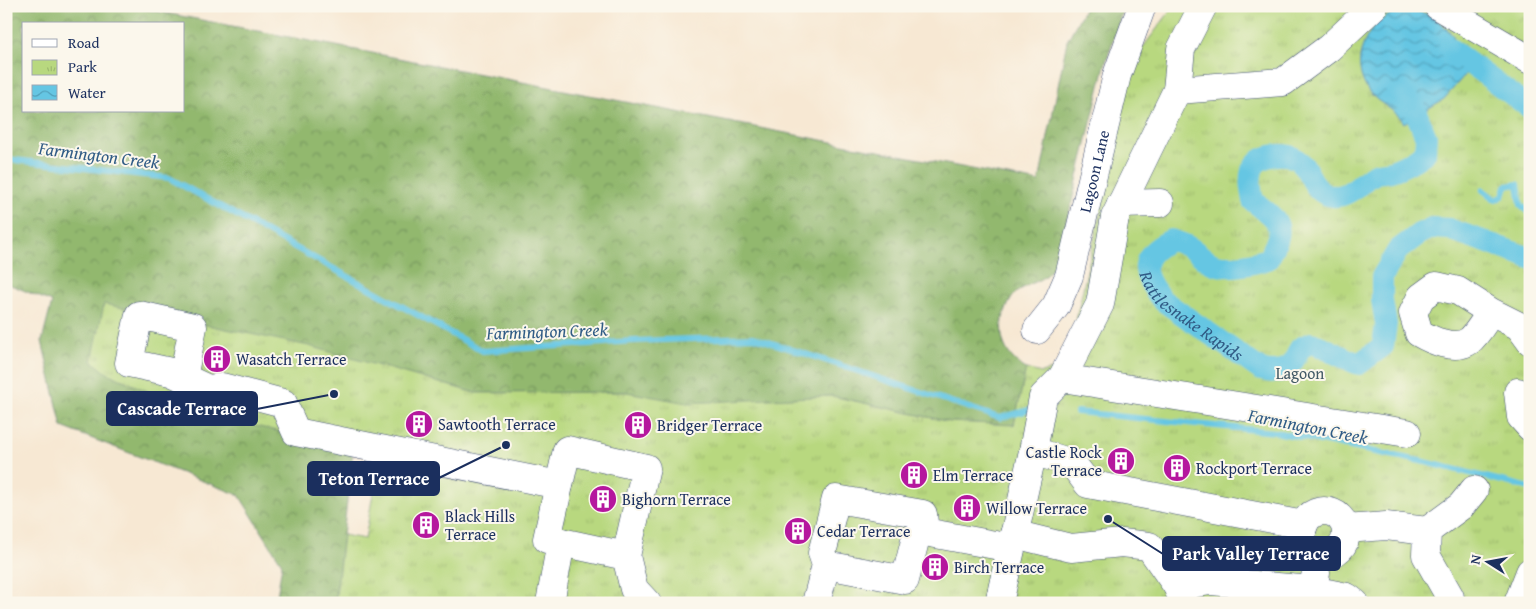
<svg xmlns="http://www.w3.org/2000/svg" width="1536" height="609" font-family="'Gentium Book Plus',serif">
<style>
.forest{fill:url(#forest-crowns);stroke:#567466;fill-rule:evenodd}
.park{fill:url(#park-tufts);stroke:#6a846e}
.water{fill:url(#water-waves);stroke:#407aa0}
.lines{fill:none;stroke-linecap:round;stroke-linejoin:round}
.stream{stroke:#65c6e3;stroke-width:6}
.canal{stroke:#65c6e3;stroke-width:22}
.minor-casing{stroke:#3c4b70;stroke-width:29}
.minor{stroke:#fff;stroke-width:28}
.labels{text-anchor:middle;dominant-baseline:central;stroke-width:4;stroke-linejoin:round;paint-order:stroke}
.street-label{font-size:16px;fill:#1b2f5e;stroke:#fbf7ec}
.poi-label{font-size:16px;fill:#1b2f5e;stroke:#fbf7ec;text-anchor:start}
.park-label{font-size:16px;fill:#425966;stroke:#fbf7ec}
.water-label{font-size:18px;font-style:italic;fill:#315c86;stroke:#fbf7ec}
.leader{fill:none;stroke:#1b2f5e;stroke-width:2}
.callout-dot{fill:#1b2f5e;stroke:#fbf7ec;stroke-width:2}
.callout{fill:#1b2f5e;stroke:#1b2f5e;stroke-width:2}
.callout-label{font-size:18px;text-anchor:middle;font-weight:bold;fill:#fff}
</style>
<defs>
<pattern id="forest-crowns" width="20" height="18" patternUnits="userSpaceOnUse" patternTransform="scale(1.25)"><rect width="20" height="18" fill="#92b86e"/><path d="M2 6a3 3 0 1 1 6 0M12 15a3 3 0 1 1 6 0" fill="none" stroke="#76965e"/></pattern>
<pattern id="park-tufts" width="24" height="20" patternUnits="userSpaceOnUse" patternTransform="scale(1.25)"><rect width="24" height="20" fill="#b8d87f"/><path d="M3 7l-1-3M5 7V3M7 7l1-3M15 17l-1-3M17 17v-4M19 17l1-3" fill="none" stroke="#9eba70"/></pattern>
<pattern id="water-waves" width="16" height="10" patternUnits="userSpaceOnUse" patternTransform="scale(1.25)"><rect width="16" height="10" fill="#65c6e3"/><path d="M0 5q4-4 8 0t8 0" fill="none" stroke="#52a1bb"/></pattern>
</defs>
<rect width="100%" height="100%" fill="#fbf7ec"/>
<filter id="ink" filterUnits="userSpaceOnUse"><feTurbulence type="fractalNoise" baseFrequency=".02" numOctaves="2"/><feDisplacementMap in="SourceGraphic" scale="10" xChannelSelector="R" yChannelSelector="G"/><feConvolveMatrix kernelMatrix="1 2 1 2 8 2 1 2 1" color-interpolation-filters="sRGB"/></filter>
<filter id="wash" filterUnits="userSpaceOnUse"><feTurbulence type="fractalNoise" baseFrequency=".0096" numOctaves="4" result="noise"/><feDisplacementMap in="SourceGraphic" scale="20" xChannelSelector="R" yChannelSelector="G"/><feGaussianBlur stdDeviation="1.12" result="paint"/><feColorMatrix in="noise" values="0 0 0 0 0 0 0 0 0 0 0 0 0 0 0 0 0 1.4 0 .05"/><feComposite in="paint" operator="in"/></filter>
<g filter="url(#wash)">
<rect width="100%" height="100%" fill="#f7e8d3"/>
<path class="forest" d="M6,6H129L1039,182L1067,41L1086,6H1124L1105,65L1058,259C1044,284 1036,278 1017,292C1013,295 1010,301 1008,305C995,331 1002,354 1026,369L1014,425L950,422L832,396L687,404L627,392L475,393L386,368L363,365L335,603H276L282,564L239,495L62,427L42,341L52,302L6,283ZM24,24H184V111H24Z"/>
<path class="park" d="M1174,6H1530V603H335L343,535L365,539L380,454L197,413L107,373L92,361L104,304L309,346L475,393L627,392L687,403L832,396L950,422L1014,425L1026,369L1041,373L1057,369L1072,339L1130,76L1137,55Z"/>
<path class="water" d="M1401,10C1427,10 1437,17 1454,37L1450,43L1476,62L1444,99L1404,123C1396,109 1380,105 1370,93C1346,62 1367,20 1401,10Z"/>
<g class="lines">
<path class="stream" d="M6,159L169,178L483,351L634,341L754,337L1000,418L1029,410
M1483,190L1496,200L1503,196L1506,186L1518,184L1521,205L1530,213
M1077,412L1275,432L1425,462L1530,488"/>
<g class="canal">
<path d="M1449,48L1530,108"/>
<path id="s1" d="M1396,95L1413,105L1426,137L1425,153C1414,161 1404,167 1391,171C1385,173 1378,171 1373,175C1361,182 1348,198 1333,196C1311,194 1312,169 1296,159C1284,151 1257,155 1252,170C1249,181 1251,190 1253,201C1280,222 1287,226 1268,259C1252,264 1219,272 1205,259C1192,248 1188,245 1171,240C1137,256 1141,274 1162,300L1261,370C1283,376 1292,368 1300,348L1311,343C1328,348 1342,358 1359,364L1383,346L1386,324L1382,300V277L1398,250L1419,234L1432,228L1449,229L1530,258"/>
</g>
</g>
</g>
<g filter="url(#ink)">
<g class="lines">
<defs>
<g id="minor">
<path d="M1203,6L1181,49L1177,90L1115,217L1100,304L1062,378L1407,433"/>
<path d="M1438,6L1530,60"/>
<path d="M1177,90L1283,82L1329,48L1374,6"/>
<path d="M1121,204L1160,203"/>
<path d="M1491,312C1485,320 1477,335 1469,341C1455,351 1431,340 1419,333L1413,313L1421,297L1436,286L1458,291L1491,312L1519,326L1530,341"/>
<path id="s2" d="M1037,330L1056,306L1069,276L1117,75L1142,6"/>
<path d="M183,378L193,327L139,315L129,363L171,372L208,389L222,387L283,403L296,432L559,485L547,539L626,556L634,589L647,603"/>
<path d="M1518,392L1521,417L1530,427"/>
<path d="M1033,451L1043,397L1062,378"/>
<path d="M559,485L567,450L646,468L626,556"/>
<circle cx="1324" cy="533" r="22"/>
<path d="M1346,529L1386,526L1427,531"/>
<path d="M1014,534L1071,548L1122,543L1149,546L1177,586L1184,603"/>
<path d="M826,565L905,580L916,537L925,532"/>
<path d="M1316,573L1312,590L1347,597L1355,603"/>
<path d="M1177,586L1211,581L1312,590"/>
<path d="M550,603L561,542"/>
<path d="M816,603L826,565L822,553L836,499L923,514L925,532L1011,548"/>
<path d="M999,603L1033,451L1072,463L1088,484L1304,525"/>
<path d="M1449,603L1450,597L1426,555L1427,531L1461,506L1474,490"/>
<path d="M1518,603L1530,572"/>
</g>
</defs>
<use href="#minor" class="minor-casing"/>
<use href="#minor" class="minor"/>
</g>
</g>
<defs>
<symbol id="building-disc" viewBox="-11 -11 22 22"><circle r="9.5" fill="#b5179e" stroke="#fbf7ec"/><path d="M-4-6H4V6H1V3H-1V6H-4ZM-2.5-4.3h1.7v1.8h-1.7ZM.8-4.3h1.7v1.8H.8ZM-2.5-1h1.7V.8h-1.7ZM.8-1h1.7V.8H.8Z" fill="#fff"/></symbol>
</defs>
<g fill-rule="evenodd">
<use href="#building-disc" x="201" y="343" width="32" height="32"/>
<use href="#building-disc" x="403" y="408" width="32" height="32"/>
<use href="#building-disc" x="622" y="409" width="32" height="32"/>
<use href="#building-disc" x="1105" y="445" width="32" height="32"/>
<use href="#building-disc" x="1161" y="452" width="32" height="32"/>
<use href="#building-disc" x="898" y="459" width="32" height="32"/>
<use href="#building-disc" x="587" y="483" width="32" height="32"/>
<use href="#building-disc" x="951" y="492" width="32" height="32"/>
<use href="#building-disc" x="410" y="509" width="32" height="32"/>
<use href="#building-disc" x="782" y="515" width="32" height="32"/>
<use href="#building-disc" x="919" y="551" width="32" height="32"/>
</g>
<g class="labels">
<g class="street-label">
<text stroke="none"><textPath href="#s2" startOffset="171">Lagoon Lane</textPath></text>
</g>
<g class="poi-label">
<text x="236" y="359">Wasatch Terrace</text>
<text x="438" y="424">Sawtooth Terrace</text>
<text x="657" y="425">Bridger Terrace</text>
<text x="1102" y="452" text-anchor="end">Castle Rock<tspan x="1102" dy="18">Terrace</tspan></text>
<text x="1196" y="468">Rockport Terrace</text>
<text x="933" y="475">Elm Terrace</text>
<text x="622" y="499">Bighorn Terrace</text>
<text x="986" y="508">Willow Terrace</text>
<text x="445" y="516">Black Hills<tspan x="445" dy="18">Terrace</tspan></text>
<text x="817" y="531">Cedar Terrace</text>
<text x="954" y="567">Birch Terrace</text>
</g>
<g class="park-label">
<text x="1300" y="373">Lagoon</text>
</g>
<g class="water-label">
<text transform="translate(99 155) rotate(7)">Farmington Creek</text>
<text stroke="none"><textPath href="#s1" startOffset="594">Rattlesnake Rapids</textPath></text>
<text transform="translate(547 331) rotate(-2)">Farmington Creek</text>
<text transform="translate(1308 426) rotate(11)">Farmington Creek</text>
</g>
</g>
<path class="leader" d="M334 394L257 409M506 445L439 478M1108 519L1163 554"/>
<g class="callout-dot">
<circle cx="334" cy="394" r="5"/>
<circle cx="506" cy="445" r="5"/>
<circle cx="1108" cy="519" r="5"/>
</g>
<g class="callout">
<rect x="107" y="392" width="150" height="33" rx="5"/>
<rect x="308" y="462" width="131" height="33" rx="5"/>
<rect x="1163" y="537" width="177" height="33" rx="5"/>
</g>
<g class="callout-label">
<text x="182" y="415">Cascade Terrace</text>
<text x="374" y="485">Teton Terrace</text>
<text x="1251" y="560">Park Valley Terrace</text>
</g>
<rect width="1536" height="609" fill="none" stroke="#fbf7ec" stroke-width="25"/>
<rect x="22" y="22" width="162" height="90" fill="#fbf7ec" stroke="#a1a7b3"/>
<rect x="32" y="39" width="25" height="8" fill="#ffffff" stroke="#a1a7b3"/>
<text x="68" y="48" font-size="15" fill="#1b2f5e">Road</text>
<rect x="32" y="60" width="25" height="15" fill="url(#park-tufts)" stroke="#a1a7b3"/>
<text x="68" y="72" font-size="15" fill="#1b2f5e">Park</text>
<rect x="32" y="85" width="25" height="15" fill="url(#water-waves)" stroke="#a1a7b3"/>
<text x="68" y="98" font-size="15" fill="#1b2f5e">Water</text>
<g transform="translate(1488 562) rotate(281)" stroke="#fbf7ec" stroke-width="4" paint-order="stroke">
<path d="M0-4L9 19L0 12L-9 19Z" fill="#1b2f5e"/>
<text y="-8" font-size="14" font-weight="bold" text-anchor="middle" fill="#1b2f5e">N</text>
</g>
</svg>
